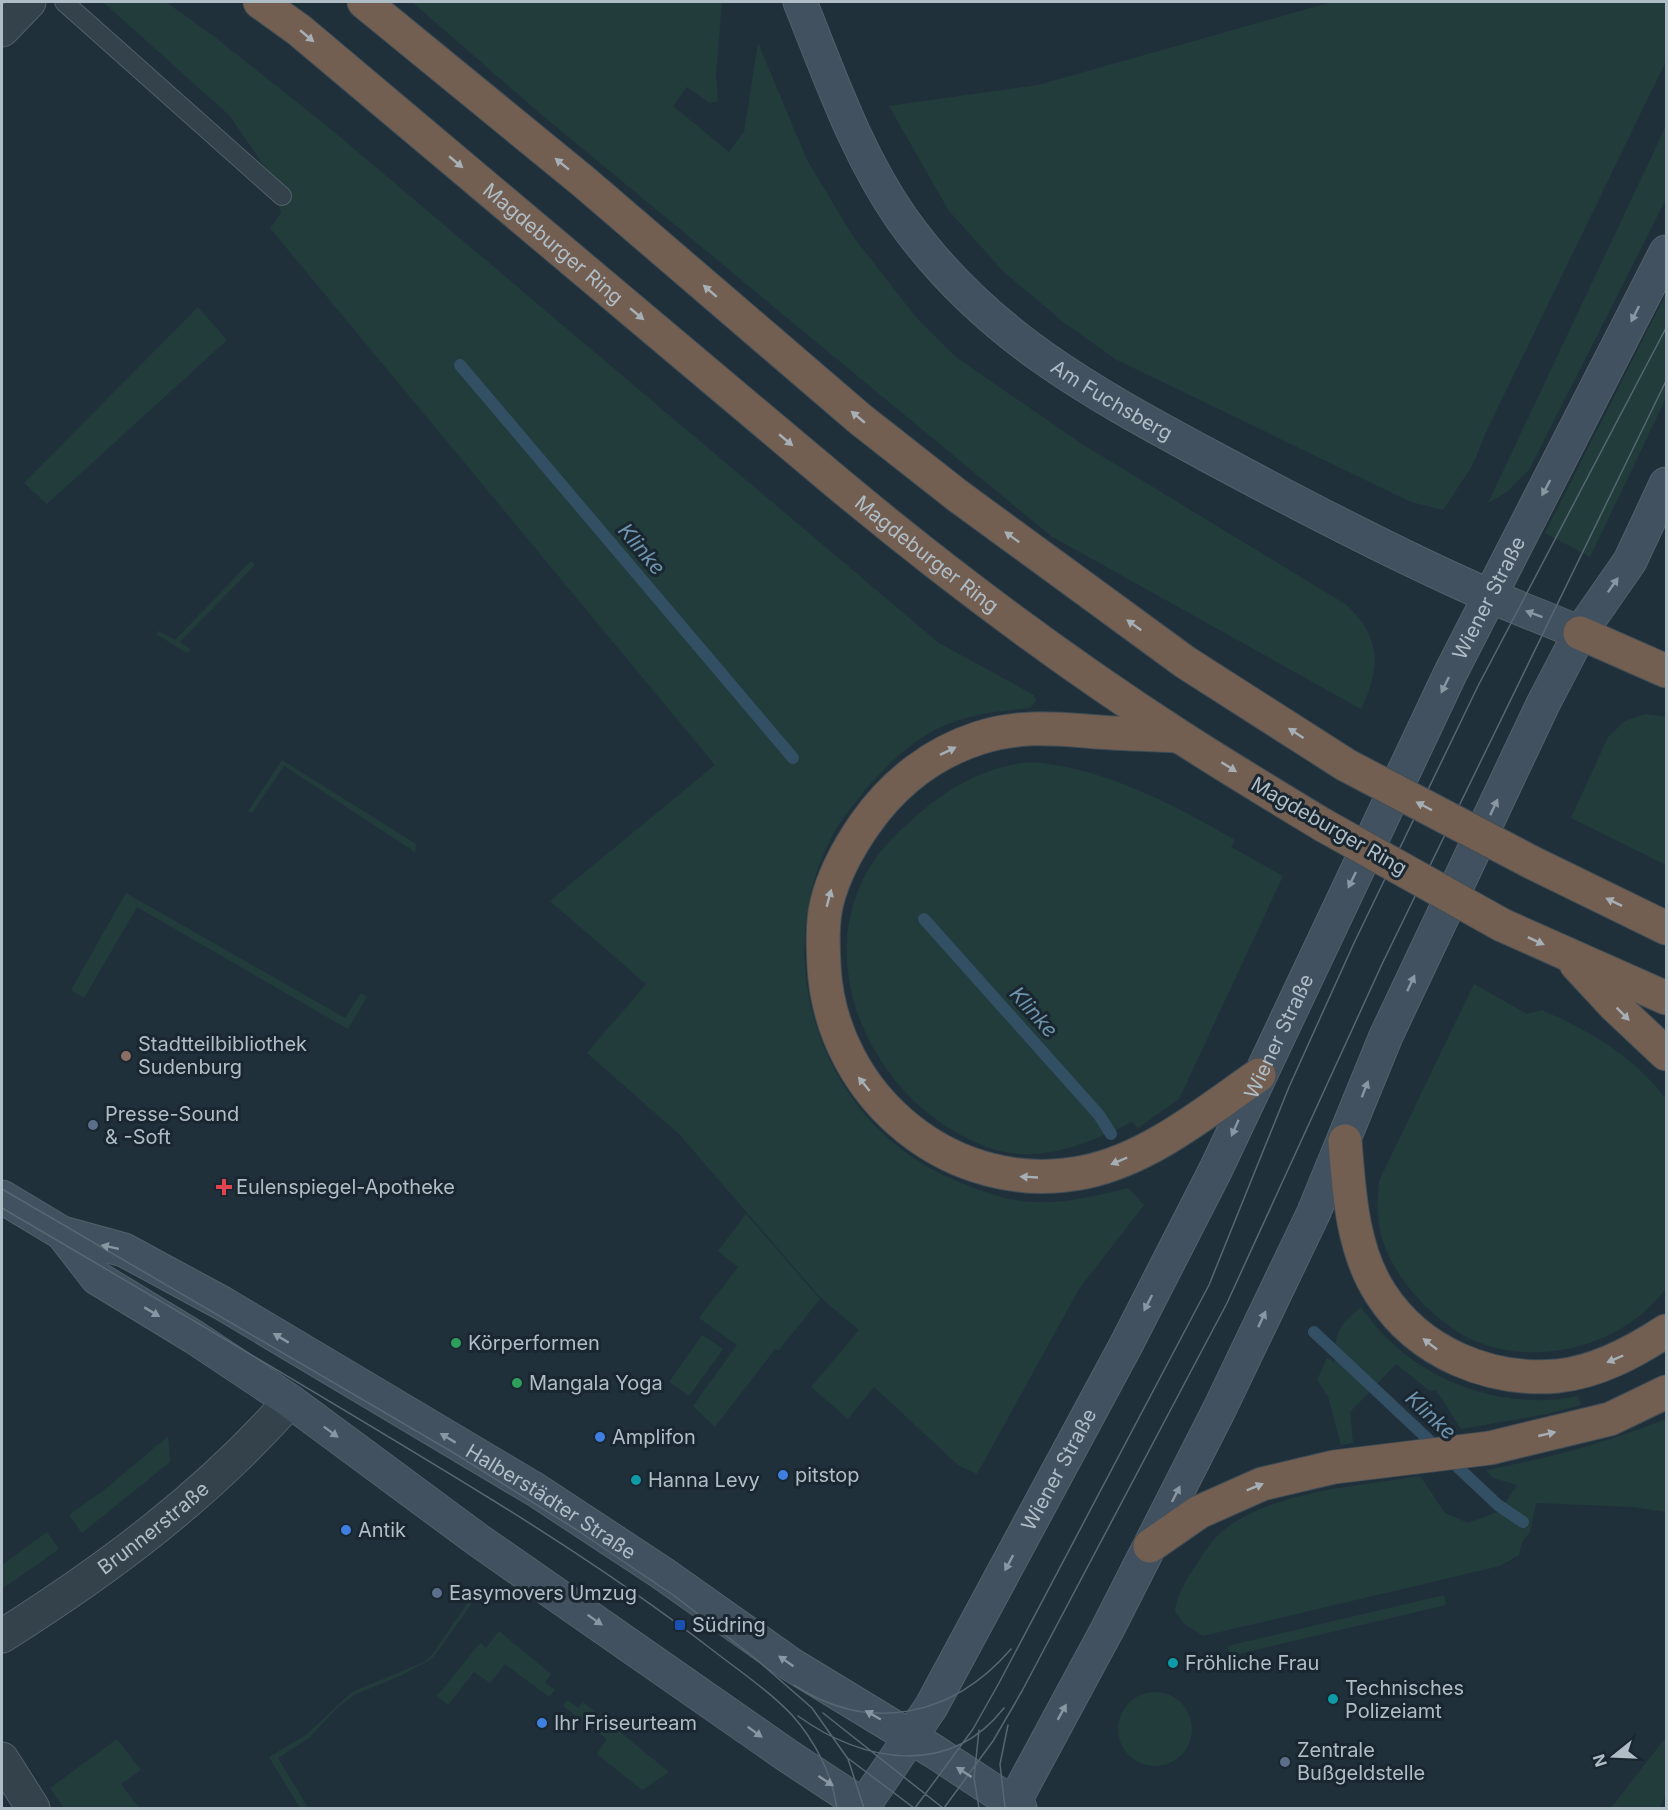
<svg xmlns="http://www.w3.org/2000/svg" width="1668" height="1810" font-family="Inter,sans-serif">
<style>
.green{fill:#223c3b}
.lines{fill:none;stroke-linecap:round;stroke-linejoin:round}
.stream{stroke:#334f64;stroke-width:12}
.lane-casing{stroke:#526069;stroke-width:20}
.street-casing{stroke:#526069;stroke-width:35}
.secondary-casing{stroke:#526069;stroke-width:35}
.highway-casing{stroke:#3f4d56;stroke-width:35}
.lane{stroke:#34424b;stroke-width:18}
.street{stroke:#34424b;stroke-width:33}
.secondary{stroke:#42515f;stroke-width:33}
.highway{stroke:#725f51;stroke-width:33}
.tram{stroke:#566773;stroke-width:1.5}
.highway-bridge-casing{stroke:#3f4d56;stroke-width:35;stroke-linecap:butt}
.highway-bridge{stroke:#725f51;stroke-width:33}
.oneway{fill:#a6afb5}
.oneway2{fill:#8997a3}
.education-dot{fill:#8d6e63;stroke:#1a2730;stroke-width:2}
.service-dot{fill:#5c6f8a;stroke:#1a2730;stroke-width:2}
.health-dot{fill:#e0444e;stroke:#1a2730;stroke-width:2}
.leisure-dot{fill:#2e9e5b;stroke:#1a2730;stroke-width:2}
.shop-dot{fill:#3f7fe0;stroke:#1a2730;stroke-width:2}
.culture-dot{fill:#0f9aa8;stroke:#1a2730;stroke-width:2}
.transit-dot{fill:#1a4fb4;stroke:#1a2730;stroke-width:2}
.labels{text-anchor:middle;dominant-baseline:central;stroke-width:6;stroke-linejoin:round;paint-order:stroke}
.street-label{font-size:20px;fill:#afbdc7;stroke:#1a2730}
.poi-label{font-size:20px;fill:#afbdc7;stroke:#1a2730;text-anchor:start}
.water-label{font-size:21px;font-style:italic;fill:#6e94ad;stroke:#1a2730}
</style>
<rect width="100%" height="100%" fill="#20303b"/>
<path class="green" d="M103,2H166L216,38L327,126L939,643L1034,695L1036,701L1030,708C1000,711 969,714 941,727C912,740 886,766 865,790C853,805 840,821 831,838C767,962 823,1124 952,1179C978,1190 1005,1201 1034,1202C1066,1204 1098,1195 1128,1188L1144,1205L1079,1289L977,1474L958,1465L874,1387L848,1419L811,1387L859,1330L819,1296L679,1134L587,1053L646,984L550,901L715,765L270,228L281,213L272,177L229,115Z
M412,2H722L716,74L718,101L710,103L687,87L673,106L729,152L744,132L758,43L807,160L852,235L915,316L957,358L1082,444L1345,604C1382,637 1381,667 1361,709L1051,536L536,110Z
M1332,2H1666V61L1487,430L1472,466L1443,510L1411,502L1115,359L1062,321L1004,272L949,211L889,106L1038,85Z
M1666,126V199L1529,470L1507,492L1488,503Z
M1666,294V398L1590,557L1545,533Z
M198,307L227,340L47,504L24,483Z
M251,561L255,565L180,642L191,650L187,653L156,634L159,631L175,640Z
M1645,714L1666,717V865L1571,818L1608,737L1625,721Z
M282,760L416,844L415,852L284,766L252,813L248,811Z
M1033,762C1107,769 1172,804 1235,840L1231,847L1283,876L1179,1099L1138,1128L1132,1122C1096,1139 1061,1156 1020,1154C985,1152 947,1130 922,1108C851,1046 818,937 878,855C889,840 905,826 920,813C952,785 990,765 1033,762Z
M126,893L345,1018L361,993L367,997L348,1029L137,907L84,998L71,990Z
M1474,984L1527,1014L1542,1010C1590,1031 1633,1056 1666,1099V1288C1625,1345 1538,1369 1473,1340C1436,1323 1397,1282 1384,1244C1376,1224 1377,1202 1379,1181Z
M746,1214L820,1299L778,1351L775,1349L715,1427L693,1406L737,1345L699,1318L738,1267L718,1251Z
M1361,1307C1408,1377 1497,1413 1578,1396L1581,1405L1547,1414L1461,1429L1436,1390L1430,1391L1396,1364L1350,1412L1353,1443L1341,1445L1328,1396L1317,1380L1327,1358L1335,1362C1334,1333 1339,1325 1361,1307Z
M702,1335L723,1349L689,1396L669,1382Z
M1666,1419V1512L1634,1507L1536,1503L1530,1532L1522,1542L1519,1555L1500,1566L1203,1636L1183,1623L1175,1611C1178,1592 1186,1581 1196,1565C1204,1553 1213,1538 1225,1529C1274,1491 1360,1486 1420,1476L1445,1513L1468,1523L1500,1511L1517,1485L1493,1478L1486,1470C1552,1457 1603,1444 1666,1419Z
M168,1436L170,1462L82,1533L69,1515L108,1487Z
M47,1532L59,1549L2,1589V1565Z
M1444,1595L1446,1605L1230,1656L1228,1646Z
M469,1601L472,1603L433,1658L402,1675L354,1695L337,1708L309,1738L278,1758L308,1808H300L269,1757L306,1735L352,1692L424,1662L431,1656Z
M499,1631L551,1674L545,1682L555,1690L549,1697L505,1664L490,1683L474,1672L448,1705L437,1696L480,1643L486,1648Z
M1118 1729a37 37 0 1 1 74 0a37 37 0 1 1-74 0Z
M567,1700L578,1708L583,1702L669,1772L642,1790L597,1754L607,1739L563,1706Z
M1666,1737V1795L1659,1808H1611Z
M117,1739L141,1770L121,1784L139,1808H64L50,1788Z"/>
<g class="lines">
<path class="stream" d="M460,365L793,758
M924,919L1099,1115L1111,1134
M1314,1332L1498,1505L1523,1522"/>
<defs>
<path id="lane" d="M64,2L282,196"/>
<g id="street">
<path d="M2,30L29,2"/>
<path id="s1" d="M2,1636C108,1569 206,1496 290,1401"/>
<path d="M2,1759L33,1808"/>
</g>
<g id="secondary">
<path id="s2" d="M800,2C830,76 856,153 902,219C985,336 1093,393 1215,459C1297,503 1379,546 1463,584C1501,602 1541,616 1580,633"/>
<path id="s3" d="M2,1197L62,1233L124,1250L222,1303L536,1490L662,1573L792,1665L935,1752L1020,1808"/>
<path d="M62,1233L97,1278L194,1337L290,1401L478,1540L788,1756L867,1808"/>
<path id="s4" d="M862,1808L931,1707L1126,1345L1216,1169L1451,672L1666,252"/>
<path d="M1011,1808L1108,1628L1219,1410L1314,1212L1386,1036L1543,704L1580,633L1630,561L1666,484"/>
</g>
<g id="highway">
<path id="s5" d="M260,2L299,30L835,481C944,572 1060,659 1179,736C1227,767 1275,796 1323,825"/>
<path d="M364,2L584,182L860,419L958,496L1185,662L1346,765"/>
<path d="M1580,633L1666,671"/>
<path d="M1177,736C1147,734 1116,734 1086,731C1049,728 1015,726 979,738C932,753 893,784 865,824C849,847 834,874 827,902C822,922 823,945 824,966C831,1098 954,1199 1085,1172C1149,1159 1207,1111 1259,1075"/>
<path d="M1531,862L1666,928"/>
<path d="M1502,925L1666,998"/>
<path d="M1576,964L1615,1006L1666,1054"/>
<path d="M1345,1141C1349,1192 1352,1250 1381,1294C1419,1353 1490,1382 1558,1376C1597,1372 1634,1352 1666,1331"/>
<path d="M1150,1546L1199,1512L1262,1484L1334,1467L1490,1448L1610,1419L1666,1392"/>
</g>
</defs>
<use href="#lane" class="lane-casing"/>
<use href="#street" class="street-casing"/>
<use href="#secondary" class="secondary-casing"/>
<use href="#highway" class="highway-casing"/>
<use href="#lane" class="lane"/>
<use href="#street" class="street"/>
<use href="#secondary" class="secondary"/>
<use href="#highway" class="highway"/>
<path class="tram" d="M2,1189L454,1453L577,1530L676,1597L756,1659L812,1708L848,1759L864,1808
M2,1208C166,1304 331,1401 494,1501C570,1548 644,1597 715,1652C741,1672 769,1691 792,1715C815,1741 832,1774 837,1808
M794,1685C871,1735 953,1716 1011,1649
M823,1713L943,1808
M798,1716C863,1763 949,1778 1004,1708
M849,1759L914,1808
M915,1808L973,1729L999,1683L1209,1285L1289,1087L1354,943L1478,686L1666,328
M944,1808L993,1741L1022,1691L1227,1303L1383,962L1666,381
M979,1808L974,1778L979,1730
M1005,1808L1000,1764L1008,1725"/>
<defs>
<path id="highway-bridge" d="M1346,765L1531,862
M1323,825L1502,925"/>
</defs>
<use href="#highway-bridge" class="highway-bridge-casing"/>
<use href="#highway-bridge" class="highway-bridge"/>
</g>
<defs><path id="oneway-solid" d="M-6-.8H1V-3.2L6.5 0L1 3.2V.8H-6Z" transform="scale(1.5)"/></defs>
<g class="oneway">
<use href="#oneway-solid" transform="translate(307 36) rotate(40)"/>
<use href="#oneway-solid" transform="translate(456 162) rotate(40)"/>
<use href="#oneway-solid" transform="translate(562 164) rotate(-141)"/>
<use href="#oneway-solid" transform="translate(710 291) rotate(-139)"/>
<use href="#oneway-solid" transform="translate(637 314) rotate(40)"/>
<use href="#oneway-solid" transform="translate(858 417) rotate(-140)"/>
<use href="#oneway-solid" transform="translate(786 440) rotate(40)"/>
<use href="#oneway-solid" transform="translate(1012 537) rotate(-144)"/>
<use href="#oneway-solid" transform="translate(1134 625) rotate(-144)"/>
<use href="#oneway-solid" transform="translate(1296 733) rotate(-147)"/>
<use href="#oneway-solid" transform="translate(948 751) rotate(-26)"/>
<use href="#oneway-solid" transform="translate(1229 767) rotate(32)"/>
<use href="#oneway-solid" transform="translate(1424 806) rotate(-152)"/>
<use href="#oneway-solid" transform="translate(829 898) rotate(-75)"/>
<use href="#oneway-solid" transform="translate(1614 902) rotate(-154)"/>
<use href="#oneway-solid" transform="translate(1536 941) rotate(25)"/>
<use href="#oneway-solid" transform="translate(1623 1014) rotate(45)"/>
<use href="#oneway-solid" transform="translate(864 1084) rotate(-129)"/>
<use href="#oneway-solid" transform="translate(1119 1161) rotate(157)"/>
<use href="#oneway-solid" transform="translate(1029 1177) rotate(-177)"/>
<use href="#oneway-solid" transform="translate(1430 1344) rotate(-142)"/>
<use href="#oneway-solid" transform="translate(1615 1359) rotate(157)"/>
<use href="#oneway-solid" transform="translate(1547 1434) rotate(-13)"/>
<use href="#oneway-solid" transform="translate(1255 1487) rotate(-22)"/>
</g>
<g class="oneway2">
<use href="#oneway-solid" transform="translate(1635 314) rotate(117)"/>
<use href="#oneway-solid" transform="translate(1546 488) rotate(118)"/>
<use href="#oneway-solid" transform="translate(1613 585) rotate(-55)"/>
<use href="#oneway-solid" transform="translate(1534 614) rotate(-159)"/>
<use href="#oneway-solid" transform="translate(1445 685) rotate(116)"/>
<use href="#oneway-solid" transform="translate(1494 807) rotate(-65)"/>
<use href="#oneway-solid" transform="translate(1352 880) rotate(116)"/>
<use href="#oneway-solid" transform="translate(1411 983) rotate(-65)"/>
<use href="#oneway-solid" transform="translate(1365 1089) rotate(-69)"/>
<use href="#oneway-solid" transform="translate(1235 1128) rotate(114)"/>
<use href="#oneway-solid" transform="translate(110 1247) rotate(-168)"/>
<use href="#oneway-solid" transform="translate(1148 1303) rotate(117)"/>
<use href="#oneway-solid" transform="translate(152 1312) rotate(31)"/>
<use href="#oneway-solid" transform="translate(1262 1319) rotate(-65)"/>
<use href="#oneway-solid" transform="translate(281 1338) rotate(-149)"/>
<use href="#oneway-solid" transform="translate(331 1432) rotate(37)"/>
<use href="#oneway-solid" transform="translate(448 1438) rotate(-149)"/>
<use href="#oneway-solid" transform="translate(1176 1494) rotate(-63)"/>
<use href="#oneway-solid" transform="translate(1009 1563) rotate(118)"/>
<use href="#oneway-solid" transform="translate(595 1620) rotate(35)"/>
<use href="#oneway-solid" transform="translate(786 1661) rotate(-145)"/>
<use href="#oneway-solid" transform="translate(1062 1712) rotate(-61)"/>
<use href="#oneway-solid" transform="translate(873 1715) rotate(-150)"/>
<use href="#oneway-solid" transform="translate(755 1732) rotate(36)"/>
<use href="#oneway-solid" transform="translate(964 1772) rotate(-147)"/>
<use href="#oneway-solid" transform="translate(826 1781) rotate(33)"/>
</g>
<circle class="education-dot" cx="126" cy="1056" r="6"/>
<g class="service-dot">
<circle cx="93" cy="1125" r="6"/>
<circle cx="437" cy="1593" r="6"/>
<circle cx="1285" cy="1762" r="6"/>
</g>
<path class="health-dot" d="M221 1178h6v6h6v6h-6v6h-6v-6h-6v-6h6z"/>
<g class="leisure-dot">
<circle cx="456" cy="1343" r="6"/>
<circle cx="517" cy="1383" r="6"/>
</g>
<g class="shop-dot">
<circle cx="600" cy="1437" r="6"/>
<circle cx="783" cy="1475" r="6"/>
<circle cx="346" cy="1530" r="6"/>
<circle cx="542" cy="1723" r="6"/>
</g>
<g class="culture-dot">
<circle cx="636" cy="1480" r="6"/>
<circle cx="1173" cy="1663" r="6"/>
<circle cx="1333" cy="1699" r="6"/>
</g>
<rect class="transit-dot" x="674" y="1619" width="12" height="12" rx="3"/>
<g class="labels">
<g class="street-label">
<text stroke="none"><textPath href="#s5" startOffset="380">Magdeburger Ring</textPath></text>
<text stroke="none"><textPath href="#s2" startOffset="520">Am Fuchsberg</textPath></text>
<text stroke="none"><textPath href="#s5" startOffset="866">Magdeburger Ring</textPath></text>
<text stroke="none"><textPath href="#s4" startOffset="1364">Wiener Straße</textPath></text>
<text transform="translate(1329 826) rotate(30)">Magdeburger Ring</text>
<text stroke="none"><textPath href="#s4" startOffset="878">Wiener Straße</textPath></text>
<text stroke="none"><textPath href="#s4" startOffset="392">Wiener Straße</textPath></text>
<text stroke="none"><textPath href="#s3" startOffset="630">Halberstädter Straße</textPath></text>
<text stroke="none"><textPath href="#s1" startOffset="186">Brunnerstraße</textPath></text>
</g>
<g class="poi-label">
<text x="138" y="1044">Stadtteilbibliothek<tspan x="138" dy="23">Sudenburg</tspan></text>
<text x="105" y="1114">Presse-Sound<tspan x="105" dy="23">&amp; -Soft</tspan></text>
<text x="236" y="1187">Eulenspiegel-Apotheke</text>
<text x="468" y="1343">Körperformen</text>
<text x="529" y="1383">Mangala Yoga</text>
<text x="612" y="1437">Amplifon</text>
<text x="795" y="1475">pitstop</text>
<text x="648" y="1480">Hanna Levy</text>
<text x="358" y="1530">Antik</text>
<text x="449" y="1593">Easymovers Umzug</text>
<text x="692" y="1625">Südring</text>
<text x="1185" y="1663">Fröhliche Frau</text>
<text x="1345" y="1688">Technisches<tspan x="1345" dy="23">Polizeiamt</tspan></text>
<text x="554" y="1723">Ihr Friseurteam</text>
<text x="1297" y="1750">Zentrale<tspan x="1297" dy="23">Bußgeldstelle</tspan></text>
</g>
<g class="water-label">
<text transform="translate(642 549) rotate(50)">Klinke</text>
<text transform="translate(1034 1012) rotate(48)">Klinke</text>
<text transform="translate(1431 1415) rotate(43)">Klinke</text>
</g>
</g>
<rect width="1668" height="1810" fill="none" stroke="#afbdc7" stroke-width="6"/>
<g transform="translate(1614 1756) rotate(252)" stroke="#1a2730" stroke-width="4.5" paint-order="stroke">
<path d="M0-4.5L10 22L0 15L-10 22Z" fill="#afbdc7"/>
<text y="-9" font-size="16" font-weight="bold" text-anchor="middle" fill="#afbdc7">N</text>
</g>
</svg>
